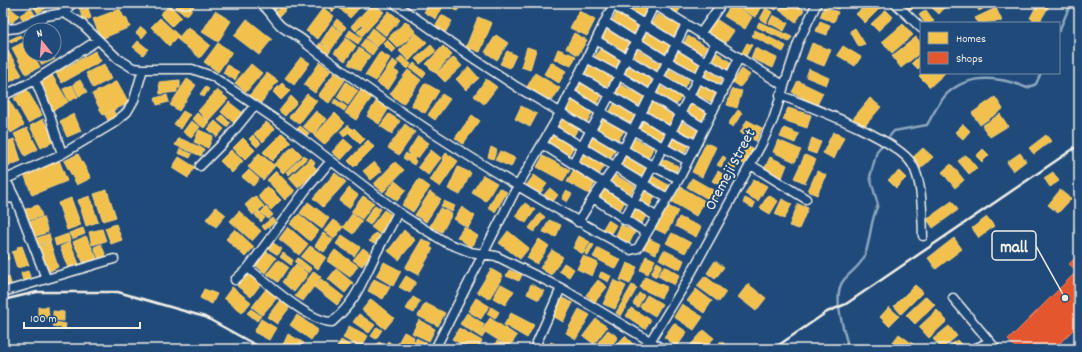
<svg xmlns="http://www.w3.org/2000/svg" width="1082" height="352" font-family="Dekko,sans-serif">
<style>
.homes{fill:#f2c14e;stroke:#f3cf7c}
.shops{fill:#e4572e;stroke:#e98566}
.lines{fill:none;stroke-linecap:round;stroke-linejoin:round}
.stream{stroke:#8ca7bf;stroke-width:2.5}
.street-casing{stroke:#f4f1e8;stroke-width:11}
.street{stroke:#1f4a7a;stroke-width:8}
.rail{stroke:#f4f1e8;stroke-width:2.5}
.labels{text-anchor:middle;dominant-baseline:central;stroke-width:4;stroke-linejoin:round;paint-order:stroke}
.street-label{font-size:16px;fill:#f4f1e8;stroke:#1f4a7a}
.leader{fill:none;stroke:#f4f1e8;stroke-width:1.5}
.callout-dot{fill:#f4f1e8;stroke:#1f4a7a;stroke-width:1.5}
.callout{fill:#1f4a7a;stroke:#f4f1e8;stroke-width:1.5}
.callout-label{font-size:17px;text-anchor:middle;font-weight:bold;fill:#f4f1e8}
</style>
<rect width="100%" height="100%" fill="#1f4a7a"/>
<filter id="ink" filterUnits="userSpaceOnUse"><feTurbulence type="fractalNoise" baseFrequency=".025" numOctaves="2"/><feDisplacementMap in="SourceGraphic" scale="8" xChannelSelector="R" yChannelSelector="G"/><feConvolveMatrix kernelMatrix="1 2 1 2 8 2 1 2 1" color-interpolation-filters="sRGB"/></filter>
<g filter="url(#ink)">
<path class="homes" d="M4,3L19,15L12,23L3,14Z
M31,3H47L49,6L38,13Z
M84,3L86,7L80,10L77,4Z
M178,3H196L187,16L175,8Z
M264,3H281L275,11Z
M284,3L289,6L280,16L276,12Z
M324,3H332L337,7L333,12Z
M346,3H364L350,18L340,9Z
M373,3L384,12L362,36L357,32L364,25L362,24L356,31L351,26Z
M430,3H445L436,19L424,12Z
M449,3H460L462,4L457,11L447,5Z
M623,3H633L649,10L645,19L620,9Z
M673,3L683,5L676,15L669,10Z
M741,3H764L755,17L738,7Z
M770,3H780L776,10L768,6Z
M784,3H794L804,10L796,22L779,10Z
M826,3H841L838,9Z
M868,3H881L883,5L865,23L856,14Z
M904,3H917L911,10Z
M932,3H945L947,5L939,14L930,6Z
M975,3H988L989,5L979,11Z
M1038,3H1044L1049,6L1039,23L1030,18Z
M732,4L752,17L745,29L724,16Z
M170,5L181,17L172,26L160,14Z
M824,7L838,12L834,22L820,17Z
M31,8L35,15L24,22L20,15Z
M88,8L91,18L84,21L80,11Z
M323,8L334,16L318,39L306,31Z
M766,8L772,12L766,23L760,19Z
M996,8L1002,21L978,23L975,18Z
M120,9L124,18L126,17L130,27L101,39L93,19Z
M886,10L893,17L878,31L871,24Z
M926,10L934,21L931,23H925L919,15Z
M215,11L231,21L218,42L202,32Z
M389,11L400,20L386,36L375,27Z
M579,11L595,20L587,36L570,28Z
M617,12L640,25L634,36L611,23Z
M657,14L680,26L674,37L651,25Z
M442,15L452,21L445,33L435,27Z
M773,15L788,23L784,31L769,23Z
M478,17L492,23L480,52L466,47Z
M160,18L179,36L169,46L151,27Z
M247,19L272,39L259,55L234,36Z
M337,19L346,27L343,32L333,24Z
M716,19L734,31L725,44L707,31Z
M406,21L416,32L398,48L388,38Z
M820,21L830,25L827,35L816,31Z
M759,22L792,37L789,42L757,27Z
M903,24L913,35L892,53L882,42Z
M332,25L343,33L331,50L321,42Z
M141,27L147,32L142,38L136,33Z
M188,27L210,45L200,58L177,39Z
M373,28L385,38L377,47L366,38Z
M855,28L865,44L859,47L850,31Z
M350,30L362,38L358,44L346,36Z
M607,30L629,43L624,52L602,39Z
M755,30L786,46L783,52L752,36Z
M646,32L671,45L666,54L641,42Z
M416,33L427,42L409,61L399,51Z
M574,33L587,40L578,55L566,48Z
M20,35L22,38L11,43L9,40Z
M496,35L508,43L497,60L485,52Z
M688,36L707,47L702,55L683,44Z
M916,37L921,43V52L901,68L892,56Z
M346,38L356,46L345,61L334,53Z
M365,39L377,48L372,55L360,46Z
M387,40L396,49L392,53L383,44Z
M26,41L30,48V54H33L40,67L26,74L12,48Z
M138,41L148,49L143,55L133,47Z
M218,43L232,52L218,72L204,62Z
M320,43L331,50L327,56L316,49Z
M747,43L752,45L746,56L741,54Z
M812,43L831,50L824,66L806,59Z
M4,44L22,75L6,84L3,79Z
M431,45L436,51L420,64L415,59Z
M443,46L452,55L435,73L426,64Z
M843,46L861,57L855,66L837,55Z
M527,47L536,50L530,70L521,67Z
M359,48L370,56L360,71L348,64Z
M755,48L777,58L773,68L751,58Z
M558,49L576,56L571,66L554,59Z
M600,49L620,61L615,70L594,58Z
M636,49L661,64L655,72L631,57Z
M95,51L101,61L62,83L56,73Z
M507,51L516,55L510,68L500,64Z
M678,51L700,64L695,72L673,60Z
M380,52L390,58L376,81L365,75Z
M716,52L733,64L729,71L711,58Z
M36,54H52L55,59L42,65Z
M921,54V66L918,69L912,63Z
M401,56L411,64L408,69L397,61Z
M301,57L310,63L294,85L285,78Z
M454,57L462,66L445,82L436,73Z
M393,60L398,64L394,70L399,73L388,90L377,83Z
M320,62L331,70L315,93L304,85Z
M551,62L566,71L559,83L544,74Z
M414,63L426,73L423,78L410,68Z
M104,64L111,79L93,88L86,73Z
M251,64L262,73L246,92L235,83Z
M227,65L239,72L235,80L223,73Z
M590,65L612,78L606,88L584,76Z
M627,66L652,79L647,90L621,77Z
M469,67L479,78L466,90L456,79Z
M669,69L689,80L683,89L664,78Z
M742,69L750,75L740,87L733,82Z
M809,69L829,78L826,85L806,77Z
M408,70L421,80L403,104L390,94Z
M707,70L722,79L717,88L702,79Z
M335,72L345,80L329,103L318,96Z
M267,73L278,81L260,104L249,96Z
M535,73L560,88L552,101L527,87Z
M922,73H945L930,87L919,76Z
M52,75L68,102L52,111L37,84Z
M187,79L196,85L179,111L170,105Z
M486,79L497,87L484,104L474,96Z
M80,80L87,92L79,96L73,84Z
M180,80V88H177V92L160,94L159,82Z
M117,81L129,103L103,115L92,94Z
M798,81L823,93L817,105L792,92Z
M346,82L358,91L348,105L337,97Z
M282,83L290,91L281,100L273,92Z
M425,83L439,91L425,113L411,105Z
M580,83L602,96L596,105L574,92Z
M619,84L644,97L638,107L614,94Z
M698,84L717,93L712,102L694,94Z
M72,85L78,97L69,101L63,89Z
M659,86L681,97L674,109L653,97Z
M205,87L209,89L204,97L200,94Z
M732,89L742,91L737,108L727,105Z
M27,90L42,115L28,123L14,98Z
M217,90L228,99L208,121L198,111Z
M361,90L372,97L356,120L345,113Z
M307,94L317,101L299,124L289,117Z
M442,94L450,99L435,120L428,115Z
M167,95L169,102L157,105L155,98Z
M291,96L297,102L285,116L279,111Z
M995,97L1003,109L980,125L972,113Z
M870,98L881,107L863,128L852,120Z
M335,99L347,107L344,111L333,103Z
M9,100L24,125L11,133L3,121V104Z
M377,100L389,108L379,124L367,116Z
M572,100L593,111L586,124L565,113Z
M229,102L243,113L234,123L221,112Z
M651,102L674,116L667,127L644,112Z
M689,102L706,113L701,122L683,112Z
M614,104L637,118L630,129L608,115Z
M521,106L537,114L530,127L515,119Z
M788,108L811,115L807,128L783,120Z
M113,110L117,117L109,122L105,115Z
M738,110L742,113L733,127L728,124Z
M183,111L190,115L181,129L174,124Z
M316,111L326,119L314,135L303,126Z
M197,113L209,122L204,128L192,119Z
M335,113L345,123L324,145L314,136Z
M74,114L81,131L67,137L60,121Z
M389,114L400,121L392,134L380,126Z
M1000,114L1008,126L990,137L982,126Z
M222,115L230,123L227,127L218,120Z
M472,115L480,121L463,144L455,138Z
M602,117L624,131L616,143L594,129Z
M43,119L55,141L41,148L30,126Z
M561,119L578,129L573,137L556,127Z
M641,120L665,134L660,142L636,129Z
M747,120L762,128L756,141L740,133Z
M191,121L200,127L191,138L183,132Z
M215,121L224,129L217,137L208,129Z
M680,121L698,131L692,140L675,130Z
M266,122L275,129L263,142L254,134Z
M405,124L415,132L399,155L388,148Z
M963,124L970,131L963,139L955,132Z
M348,125L352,129L344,137L340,132Z
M300,126L309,133L305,138L296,130Z
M27,128L38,149L25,156L14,134Z
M354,128L365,139L360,144L349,133Z
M784,128L799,134L795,143L780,137Z
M199,130L213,136L208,148L194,142Z
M833,132L844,137L834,159L823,153Z
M282,133L291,142L272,161L263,152Z
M253,135L261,143L257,147L249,139Z
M553,135L573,148L567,158L546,145Z
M592,135L616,149L609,160L585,146Z
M1046,135L1051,141L1034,154L1029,148Z
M418,136L429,143L418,158L415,157L414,159L416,161L414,165L403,158L406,153L409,155L411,154L408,152Z
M631,137L653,148L648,159L626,148Z
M179,138L204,149L201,156L175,145Z
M243,138L255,150L245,160L233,148Z
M671,138L688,146L683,156L666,148Z
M812,138L821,142L816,154L807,151Z
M14,139L21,161L5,167L3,143Z
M344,139L353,147L341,160L332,152Z
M368,140L374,147L354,167L348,161Z
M778,140L801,150L795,162L773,152Z
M706,143L716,147L702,177L692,172Z
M293,146L302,155L283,173L274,164Z
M746,146L753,149L746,165L739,162Z
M491,147L497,150L493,159L488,157Z
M923,148L933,157L918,171L909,161Z
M180,149L192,154L190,158L178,153Z
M983,149L989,155L982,162L976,156Z
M231,150L243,161L232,173L220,161Z
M431,150L441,158L428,175L418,167Z
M500,151L515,158L511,167L495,160Z
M259,153L275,166L263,180L248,167Z
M446,153L458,161L440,187L430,180L443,160L442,159Z
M582,153L604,166L599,175L577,163Z
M1020,153L1026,161L1013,171L1007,162Z
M78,154L91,178L77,185L64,161Z
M304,155L307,158L289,175L286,172Z
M805,155L816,160L805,183L794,178Z
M966,155L977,168L969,174L958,161Z
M543,156L570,170L563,181L537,167Z
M624,156L647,170L641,179L618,165Z
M723,156L726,158L721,167L717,165Z
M179,157L195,167L188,178L172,168Z
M770,157L787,165L781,180L763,172Z
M311,158L315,163L313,165L318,170L298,188L289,178Z
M661,158L678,166L675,174L657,166Z
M59,160L67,181L32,195L24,174Z
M374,162L382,171L371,180L363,171Z
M395,162L404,170L383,192L374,184Z
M729,163L737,166L732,175L724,171Z
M951,164L964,180L955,188L942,172Z
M458,167L471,173L460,195L448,189Z
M574,169L596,181L589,194L567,182Z
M249,170L259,179L253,186L242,177Z
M276,171L295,191L285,200L267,180Z
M718,171L730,179L724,188L712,181Z
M817,171L826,175L817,195L808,191Z
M899,171L906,178L896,188L888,180Z
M1053,172L1059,181L1050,187L1044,178Z
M335,173L346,182L323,207L313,198Z
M613,174L635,186L630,195L608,182Z
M483,175L497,183L486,201L472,193Z
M534,175L547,184L538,196L525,187Z
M651,175L670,186L666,193L647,182Z
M692,178L720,194L715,203L687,187Z
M419,179L430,187L413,212L402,205Z
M754,179L767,186L758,201L745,194Z
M395,181L406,190L397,201L386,193Z
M267,186L281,200L271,210L258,196Z
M681,187L705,201L696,216L672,202Z
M349,188L358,195L349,208L339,201Z
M499,188L507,192L495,212L488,208Z
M550,188L558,195L551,204L542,197Z
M107,190L116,217L103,221L94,194Z
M604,190L625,201L619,212L598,201Z
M641,190L655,197L650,206L637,200Z
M1060,190L1071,199L1058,213L1048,205Z
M566,191L572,194L567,202L562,199Z
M430,192L441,199L426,222L415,215Z
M768,195L778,201L770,214L760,208Z
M90,196L98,222L86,226L78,200Z
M255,196L264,206L253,215L245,205Z
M363,196L374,203L362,219L351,212Z
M71,198L81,225L67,230L58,203Z
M745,198L755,203L753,208L743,203Z
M782,199L792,204L784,219L775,214Z
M444,201L455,206L452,212L441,206Z
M952,201L958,210L933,228L927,219Z
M308,202L329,218L322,229L300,213Z
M525,203L535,210L526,223L515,216Z
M798,204L808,208L799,229L789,226Z
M38,205L42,216L27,221L23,210Z
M375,205L381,209L370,225L364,221Z
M668,206L678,211L666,234L655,229Z
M216,207L226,215L216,227L206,219Z
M266,207L273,215L268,219L261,212Z
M462,207L475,216L468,228L454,219Z
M3,208H5L7,222L3,223Z
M440,208L452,214L442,232L430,226Z
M633,208L646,216L639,228L626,220Z
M384,210L393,216L380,234L371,227Z
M239,211L261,231L252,241L230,221Z
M259,211L265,218L261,222L255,215Z
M540,213L545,217L534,232L529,228Z
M299,214L319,231L310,241L290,224Z
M352,214L362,221L353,234L343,227Z
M43,217L48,232L34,237L29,222Z
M679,217L701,227L696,237L675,226Z
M987,217L994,226L979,238L972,228Z
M272,218L275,222L265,230L262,226Z
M333,220L343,227L334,239L324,231Z
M549,220L561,225L556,237L543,232Z
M608,220L616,225L609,237L601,232Z
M116,224L122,240L111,244L105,228Z
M621,225L635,232L629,244L615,237Z
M288,227L308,244L299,255L279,239Z
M464,227L478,236L471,247L457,237Z
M83,228L85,234L72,239L69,233Z
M102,229L106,241L92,245L89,232Z
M235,229L254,247L245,257L226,239Z
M404,230L415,240L399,260L388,251Z
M508,231L529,248L520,259L499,243Z
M323,233L333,240L324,252L315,246Z
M375,233L380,236L374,244L369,241Z
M672,233L691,243L685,253L666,243Z
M49,234L51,241L36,246L34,239Z
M68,234L70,241L56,246L54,239Z
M342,235L360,247L354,256L336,244Z
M86,236L97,258L84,264L73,242Z
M579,236L590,242L583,254L573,248Z
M648,238L660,244L656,254L643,248Z
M954,238L962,249L936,269L928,258Z
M422,239L432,244L430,247L433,249L418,275L405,268Z
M539,239L549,246L537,264L527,258Z
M50,242L58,267L46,273L37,247Z
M70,242L79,264L68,268L60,247Z
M272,242L282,249L278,255L267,248Z
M3,243L9,259L3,261Z
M591,243L594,245L588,256L585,254Z
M101,244L106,256L99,259L94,247Z
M22,246L29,265L17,268L12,252L18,250L17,247Z
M310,246L326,257L318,269L301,257Z
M363,248L371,254L362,266L353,260Z
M598,248L621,260L616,269L593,257Z
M335,250L358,266L350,277L327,261Z
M552,250L563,257L551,275L540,268Z
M664,250L684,260L680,270L659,259Z
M266,251L276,258L265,273L255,265Z
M283,253L293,260L291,265L280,257Z
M583,256L598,263L592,276L577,269Z
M646,256L655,260L648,274L640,270Z
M298,258L312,269L309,273L295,262Z
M278,260L288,267L278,282L267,274Z
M715,261L724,267L715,279L707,273Z
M384,262L401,271L393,286L376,276Z
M657,262L662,265L656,277L651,274Z
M564,263L574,269L569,277L559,271Z
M627,263L637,267L630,284L620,280Z
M296,264L308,274L294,292L282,282Z
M664,266L680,275L674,285L658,276Z
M336,269L353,283L345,293L328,279Z
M491,269L503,276L489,299L477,292Z
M509,270L522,275L519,281L506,276Z
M28,271L31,279L23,281L21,273Z
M314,271L321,277L303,301L295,296Z
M601,272L611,276L608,282L599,277Z
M247,273L261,284L251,297L237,286Z
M406,276L416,282L410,293L399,287Z
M705,276L726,292L719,302L697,286Z
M9,277L12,286L3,289V279Z
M645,277L667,287L661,298L640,288Z
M321,279L344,297L337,305L314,287Z
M374,279L390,287L383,299L368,291Z
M598,280L607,287L595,302L586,295Z
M614,280L626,286L615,309L603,304Z
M501,284L514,291L505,305L493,298Z
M531,284L544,291L539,300L527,294Z
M748,284L766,298L756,311L738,297Z
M632,285L637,288L621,316L616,313Z
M915,285L923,292L901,314L894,306Z
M232,287L251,302L242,313L224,298Z
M204,289L217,294L212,304L200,298Z
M266,289L277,298L262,315L252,307Z
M696,289L712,301L704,313L687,301Z
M639,293L644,295L638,307L633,304Z
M647,295L662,304L655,316L640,307Z
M926,296L935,305L915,324L906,315Z
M413,297L420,301L414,313L406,309Z
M476,298L489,306L481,319L468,311Z
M562,298L573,303L563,322L553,316Z
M371,299L394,318L385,329L362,310Z
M280,300L290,307L277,324L267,317Z
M425,303L445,313L438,326L418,316Z
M682,304L703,317L694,330L674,317Z
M38,307H48L49,318H38Z
M491,307L499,312L495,319L487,314Z
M889,307L899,316L889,326L880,317Z
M631,308L651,320L645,329L626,316Z
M251,309L261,316L257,321L247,313Z
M579,309L590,315L576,339L566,333Z
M937,310L947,321L929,338L919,327Z
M53,311L64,312V321L53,320Z
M467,313L484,324L481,330L485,333L482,338L460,324Z
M511,313L534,325L527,338L504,325Z
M359,314L375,325L369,333L353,322Z
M297,315L318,330L311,340L290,325Z
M490,318L517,336L509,347L482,330Z
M261,319L276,328L269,340L254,332Z
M596,319L607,327L594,344L583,336Z
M419,320L435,329L429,341L412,333Z
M54,322L66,324L65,329L53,326Z
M674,323L687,332L677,347L664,337Z
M349,326L368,336L361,348L343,338Z
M949,326L957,336L942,349L933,339Z
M377,327L382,330L376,339L371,336Z
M459,328L482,341L477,349H469L452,339Z
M608,330L618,337L609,349H601L596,345Z
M704,330L714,338L704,349H687Z
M404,332L414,337L413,340L415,341L416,338L427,343L424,349H411L398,343Z
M288,334L304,343L300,349H290L283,345Z
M899,334L914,345L910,349H894L890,346Z
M625,336L633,344L627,349H612Z
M341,340L356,349H336Z
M957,340L966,349H947Z
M388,341L393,345L391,349H374L379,342L385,346Z
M497,341L511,349H492Z
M721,341L728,347L726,349H714Z
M551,342L564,349H547Z"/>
<path class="shops" d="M1079,254V324L1058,345L1062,349H1017L1008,340L1077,271L1069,264Z"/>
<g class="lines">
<path class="stream" d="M1059,31L1071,3
M849,349C844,331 832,296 843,281C849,273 862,265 865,255C871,238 870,221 878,205L870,177L877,151L894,131L927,125C932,116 941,98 949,92C971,73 1002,77 1027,88L1036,84L1041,73"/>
<defs>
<path id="street" d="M259,3C269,8 273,19 281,26C290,34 300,35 308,45C409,122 519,190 631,250L638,248L679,179L739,58
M394,3L473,58L517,87L652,166L679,179
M652,3L783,85
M895,3L921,28
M613,5L730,77
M64,13L72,3
M3,22L8,29L17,28L46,16L64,13L81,23L117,58L133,68L143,69H192L212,76L288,128L398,212L424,229L447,243L470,252L496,256L561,288L663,349
M605,22L667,61L723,92
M700,34L722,3
M596,40L713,111
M588,59L618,75L704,128
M579,76L671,132L696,144
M35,80L50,116L62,154
M570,93L600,112L688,161
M780,95C810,107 896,138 912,164C923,182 922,215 923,236
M3,96L35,80L98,40
M552,129L667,198
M542,144L657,217
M573,163L610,95L626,58L636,42L654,5
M751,165L806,199
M200,166L229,137L255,105
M3,174L15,198L46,278
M6,179L62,154L114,123L127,112L134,100L143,69
M593,198L615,166L685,26
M3,199L15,198
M624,220C637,195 650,171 663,147C682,113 697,78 715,44
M578,222L593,198L646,233
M248,268C266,282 309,322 332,322C357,300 361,284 375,256C382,241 391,227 398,212
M235,280L248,268L305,191L330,162
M3,292L114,259
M953,298L996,349
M651,340L684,286L762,143L773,120L798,43L817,3
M435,349L517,187L560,113L614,3
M534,349L561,288
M974,349L989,342"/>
</defs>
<use href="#street" class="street-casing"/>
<use href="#street" class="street"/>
<path class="rail" d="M3,300L37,292H118L205,317L263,349
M773,349L827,312L846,304L1079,145"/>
</g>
</g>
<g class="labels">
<g class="street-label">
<text transform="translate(731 170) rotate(-62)">Oremeji Street</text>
</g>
</g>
<path class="leader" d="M1065 298L1036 246"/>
<circle class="callout-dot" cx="1065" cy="298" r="4"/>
<rect class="callout" x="992" y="231" width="44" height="29" rx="4"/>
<g class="callout-label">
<text x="1014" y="252">mall</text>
</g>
<rect width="1082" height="352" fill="none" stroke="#1f4a7a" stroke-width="16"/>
<rect x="8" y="8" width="1066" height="336" fill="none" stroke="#f4f1e8" stroke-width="1.5" filter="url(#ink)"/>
<rect x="920" y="22" width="140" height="52" fill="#1f4a7a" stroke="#748da6"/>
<rect x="928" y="32" width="20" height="12" fill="#f2c14e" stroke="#748da6"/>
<text x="956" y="42" font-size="12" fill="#f4f1e8">Homes</text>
<rect x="928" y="52" width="20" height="12" fill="#e4572e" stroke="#748da6"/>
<text x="956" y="62" font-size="12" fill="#f4f1e8">Shops</text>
<g transform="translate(42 42) rotate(343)"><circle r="19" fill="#1f4a7a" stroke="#748da6"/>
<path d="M0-3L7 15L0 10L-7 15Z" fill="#ff9aa2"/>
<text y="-6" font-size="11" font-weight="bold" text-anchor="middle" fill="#f4f1e8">N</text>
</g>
<path d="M24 322v6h116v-6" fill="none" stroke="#f4f1e8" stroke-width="2"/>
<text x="30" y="322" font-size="12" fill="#f4f1e8" stroke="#1f4a7a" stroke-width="3" paint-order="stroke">100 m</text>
</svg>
